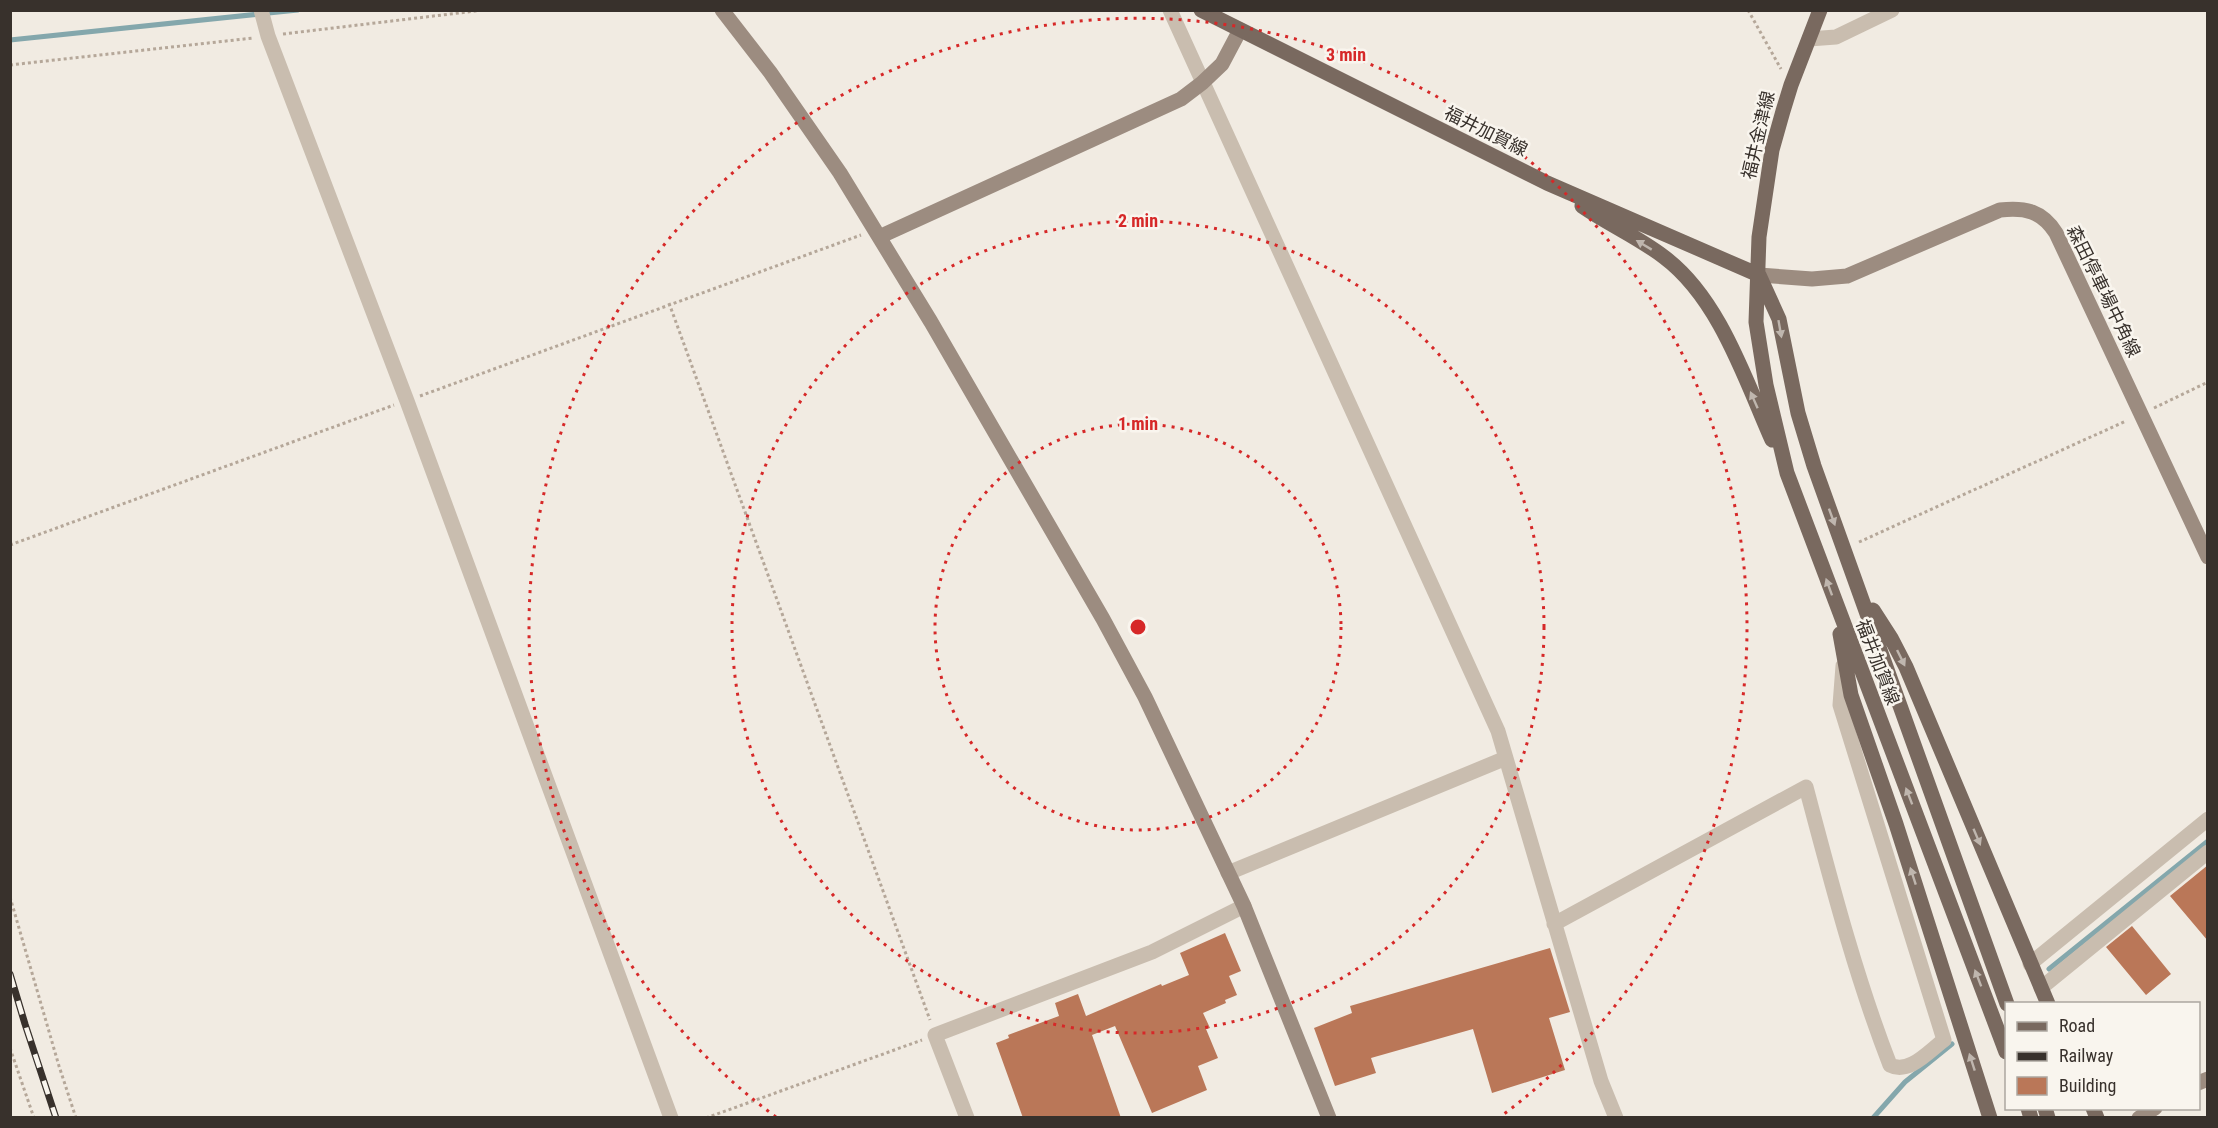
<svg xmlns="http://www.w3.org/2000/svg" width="2218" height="1128" font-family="'Roboto Condensed','Noto Sans JP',sans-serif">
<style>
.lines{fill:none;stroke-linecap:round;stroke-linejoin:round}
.stream{stroke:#84a7ac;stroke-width:5}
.building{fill:#ba7758}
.path{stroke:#b5a799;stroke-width:3;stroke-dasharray:3 3;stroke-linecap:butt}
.street{stroke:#c9bdaf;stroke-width:15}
.secondary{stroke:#9c8c80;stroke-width:15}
.primary{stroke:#79695f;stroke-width:15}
.rail-casing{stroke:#38312c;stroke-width:7}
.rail{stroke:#f9f5ee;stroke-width:4.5;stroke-dasharray:14;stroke-linecap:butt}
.oneway{fill:#bfb6ae}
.ring{fill:none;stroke:#d62828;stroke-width:3;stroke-dasharray:3 6}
.labels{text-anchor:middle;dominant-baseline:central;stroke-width:5;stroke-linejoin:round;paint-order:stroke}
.street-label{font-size:18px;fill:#38312c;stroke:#f9f5ee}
.centre{fill:#d62828;stroke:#f9f5ee;stroke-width:3}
.ring-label{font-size:18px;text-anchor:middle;font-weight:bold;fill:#d62828;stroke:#f9f5ee;stroke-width:5;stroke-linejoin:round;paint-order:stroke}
</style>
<rect width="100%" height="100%" fill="#f1ebe2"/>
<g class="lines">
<path class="stream" d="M10,40L298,10
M2049,969L2208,841
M1873,1118L1905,1082L1952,1044"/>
</g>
<path class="building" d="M2208,865V941L2170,896Z
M2132,926L2171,974L2146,995L2106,947Z
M1225,933L1241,971L1229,976L1237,995L1225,1000L1226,1003L1203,1013L1210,1028L1206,1029L1218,1058L1198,1066L1207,1090L1152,1113L1115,1026L1092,1035L1121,1118H1023L996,1043L1009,1038L1008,1035L1059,1016L1055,1003L1078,994L1086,1016L1161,984L1162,986L1189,975L1180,953Z
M1550,948L1570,1012L1549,1018L1565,1070L1492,1093L1473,1029L1371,1058L1376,1073L1335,1086L1314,1028L1352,1013L1350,1006Z"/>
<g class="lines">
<path class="path" d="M1748,10L1781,69
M283,34L484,10
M10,65L253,38
M669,303L930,1020
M420,396L861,235
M2154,408L2208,382
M1859,542L2126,421
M10,545L394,405
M10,897L59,1066L76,1118
M10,1048L34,1118
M706,1118L922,1040"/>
<path class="street" d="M261,10L268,36L407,401L671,1118
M1170,10L1498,731L1601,1081L1616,1118
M1809,39L1836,37L1892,10
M1228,873L1506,758
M1554,924L1806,787C1831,881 1855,975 1890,1065C1909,1075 1929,1051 1944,1040L1840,705L1843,666
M2030,964L2208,819
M2041,988L2208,852
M967,1118L935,1035L1152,952L1244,906"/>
<path class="secondary" d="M722,10L770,72L840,173L931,322L1103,619L1145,697L1244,906L1329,1118
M879,237L1181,99L1202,83L1222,64L1240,30
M1759,275L1812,279L1847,276L2000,210C2025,207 2042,211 2056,233L2208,557
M2198,1083L2208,1079
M2139,1118L2155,1108"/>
<path class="primary" d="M1201,10L1547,183L1759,275L1779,319L1798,413L1814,466L2007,1004
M1820,10L1791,85L1783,111L1772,150L1759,237L1756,322L1766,385L1787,473L2006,1052
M1582,206C1608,224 1638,237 1664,257C1719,298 1745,379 1772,440
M1873,610L1891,638L1906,667L2048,1004
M1840,634L1851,695L1896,824L1990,1118
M2028,1108L2031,1118
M2045,1108L2048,1118
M2093,1108L2097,1118"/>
<defs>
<path id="rail" d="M10,974L25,1024L56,1118"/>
</defs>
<use href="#rail" class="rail-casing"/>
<use href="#rail" class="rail"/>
</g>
<defs><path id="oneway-solid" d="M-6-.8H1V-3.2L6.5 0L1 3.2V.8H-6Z" transform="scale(1.5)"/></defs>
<g class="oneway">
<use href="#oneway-solid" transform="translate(1644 245) rotate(-149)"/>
<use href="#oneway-solid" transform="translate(1780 329) rotate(80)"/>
<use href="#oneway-solid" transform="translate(1754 400) rotate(-114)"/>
<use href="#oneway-solid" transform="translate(1832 517) rotate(70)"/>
<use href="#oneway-solid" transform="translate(1829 587) rotate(-110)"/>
<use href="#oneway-solid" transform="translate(1901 658) rotate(64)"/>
<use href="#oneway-solid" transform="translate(1909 796) rotate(-111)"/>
<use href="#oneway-solid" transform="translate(1977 837) rotate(67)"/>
<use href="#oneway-solid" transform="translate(1913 876) rotate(-108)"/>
<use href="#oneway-solid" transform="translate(1978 978) rotate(-111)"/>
<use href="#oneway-solid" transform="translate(1972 1062) rotate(-108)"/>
</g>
<g class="ring">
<circle cx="1138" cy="627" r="203"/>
<circle cx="1138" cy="627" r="406"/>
<path d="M776 1117A609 609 0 1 1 1500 1117"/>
</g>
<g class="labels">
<g class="street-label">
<text transform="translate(1486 131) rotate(26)">福井加賀線</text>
<text transform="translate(1758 135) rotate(-77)">福井金津線</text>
<text transform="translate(2104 291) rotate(64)">森田停車場中角線</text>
<text transform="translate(1878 662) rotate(69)">福井加賀線</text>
</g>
</g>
<circle cx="1138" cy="627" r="9" class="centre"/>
<g class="ring-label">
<text x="1346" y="61">3 min</text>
<text x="1138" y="227">2 min</text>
<text x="1138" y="430">1 min</text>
</g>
<rect width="2218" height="1128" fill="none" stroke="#38312c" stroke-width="24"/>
<rect x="2005" y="1002" width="195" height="108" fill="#f9f5ee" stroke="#aca7a0" stroke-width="1.5"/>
<rect x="2017" y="1022" width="30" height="9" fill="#79695f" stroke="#aca7a0" stroke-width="1.5"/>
<text x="2059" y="1032" font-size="18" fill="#38312c">Road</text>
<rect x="2017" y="1052" width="30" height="9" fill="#38312c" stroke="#aca7a0" stroke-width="1.5"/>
<text x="2059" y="1062" font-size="18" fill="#38312c">Railway</text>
<rect x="2017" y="1077" width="30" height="18" fill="#ba7758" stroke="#aca7a0" stroke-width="1.5"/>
<text x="2059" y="1092" font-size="18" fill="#38312c">Building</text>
</svg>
